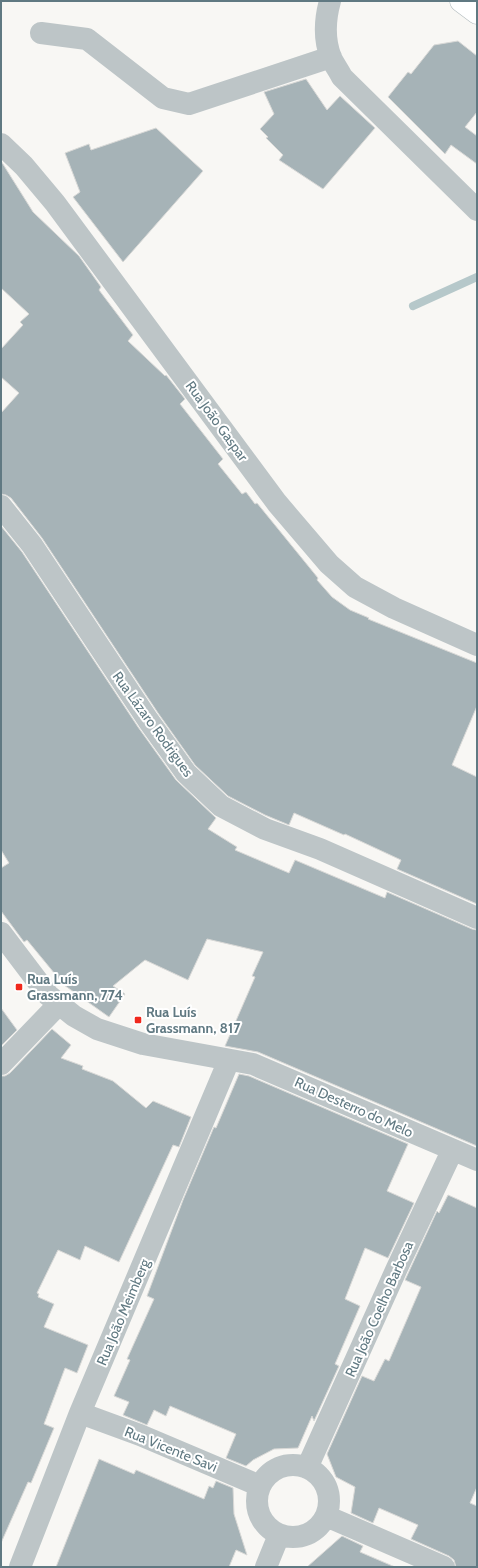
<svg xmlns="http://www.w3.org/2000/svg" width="478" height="1568" font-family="Cabin,sans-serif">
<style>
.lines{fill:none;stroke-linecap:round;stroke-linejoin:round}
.stream{stroke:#b6c8ca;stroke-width:8}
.building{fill:#a6b3b7;stroke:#d9d9d7}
.secondary-casing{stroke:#b2bbbe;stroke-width:23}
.street{stroke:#bdc5c7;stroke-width:22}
.secondary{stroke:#fff;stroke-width:22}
.poi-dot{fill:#f0281c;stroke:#fff;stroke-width:1.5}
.labels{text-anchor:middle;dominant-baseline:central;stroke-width:4;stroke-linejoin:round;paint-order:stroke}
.street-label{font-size:14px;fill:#607982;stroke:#fff}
.poi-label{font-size:14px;font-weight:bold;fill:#607982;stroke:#fff;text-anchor:start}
</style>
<rect width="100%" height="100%" fill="#f8f7f4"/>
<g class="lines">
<path class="stream" d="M413,306L477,277"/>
</g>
<path class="building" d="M458,41L477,56V112L465,127L477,136V164L451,145L445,154L388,97L408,72L411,74L434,45Z
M306,79L327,110L340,96L375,128L323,189L279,160L283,155L266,138L268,137L260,129L274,114L264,92Z
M156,128L203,171L123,262L73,197L80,192L65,153L89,144L91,150Z
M1,161L33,212L79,256L101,287L99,290L133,335L128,341L165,376L166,375L185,399L180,404L223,459L218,464L242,494L246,492L255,504L257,503L318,578L317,580L332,597L350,610L369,618L368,619L477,663V706L452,765L477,777V904L397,869L401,860L345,834L344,835L294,813L289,825L265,815L228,796L195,765L158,713L42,538L11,498L6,495L1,494V413L19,393L1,377V349L23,325L20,322L29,314L1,288Z
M1,526L22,552L138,727L176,780L216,818L208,829L237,847L235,850L289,873L295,860L385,898L387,892L472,929L477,930V1146L258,1052L225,1046L255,977L252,976L263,952L207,939L188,980L145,960L113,986L125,994L109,1017L64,985L27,940L24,942L1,911V868L9,863L1,850Z
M1,1008L17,1030L1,1046Z
M52,1029L71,1045L61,1058L83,1066L82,1069L113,1081L146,1108L153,1101L191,1117L179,1147L173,1145L119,1262L85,1246L80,1260L58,1250L37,1293L39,1294L38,1297L54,1304L44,1327L88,1345L77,1373L65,1368L44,1424L54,1428L31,1483L28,1482L1,1543V1076H5L10,1073Z
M239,1074L249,1076L408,1144L387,1191L414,1203L388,1258L365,1248L345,1299L360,1306L335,1364L339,1366L314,1421L312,1416L298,1448L274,1449L253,1460L246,1466L226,1458L236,1434L170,1406L166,1416L154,1410L147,1425L123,1415L129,1402L114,1396L130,1360L127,1359L154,1299L147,1296L183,1200L214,1127L216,1128Z
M448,1195L477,1208V1487L470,1503L477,1506V1567H456L454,1560L449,1556L411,1539L418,1525L379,1508L373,1523L351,1513L355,1487L336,1477L327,1454L362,1376L374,1381L385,1359L389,1361L421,1287L405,1280L437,1211L439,1213Z
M99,1459L134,1474L136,1470L204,1499L209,1486L213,1488L216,1481L233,1488L234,1514L247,1555L236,1550L229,1567H56Z
M342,1536L363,1546L360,1552L395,1567H307Z"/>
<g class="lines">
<defs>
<path id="secondary" d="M461,1L477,13"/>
</defs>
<use href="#secondary" class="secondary-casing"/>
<path class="street" d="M330,1C325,19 324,40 331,58C334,64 339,71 342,77L477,210
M41,33L87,39L163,98L189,104L331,57
M1,144L24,166L55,203L277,503L329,564L355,587L394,608L477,645
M1,506L32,545L148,720L186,773L221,806L265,829L320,849L477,918
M1,933L48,995L74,1016L97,1029L143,1044L253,1064L477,1160
M1,1064L59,1004
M80,1413L140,1435L260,1486
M257 1501a36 36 0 1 1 72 0a36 36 0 1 1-72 0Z
M307,1468L397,1268L452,1151
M326,1516L444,1567
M20,1567L80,1413L229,1060
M266,1567L279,1535"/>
<use href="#secondary" class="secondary"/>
</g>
<g class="poi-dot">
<rect x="15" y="983" width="8" height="8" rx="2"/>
<rect x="134" y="1016" width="8" height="8" rx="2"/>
</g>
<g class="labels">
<g class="street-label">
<text transform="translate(217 421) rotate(54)">Rua João Gaspar</text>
<text transform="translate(153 724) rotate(54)">Rua Lázaro Rodrigues</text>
<text transform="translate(354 1107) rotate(24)">Rua Desterro do Melo</text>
<text transform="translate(379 1309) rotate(-66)">Rua João Coelho Barbosa</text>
<text transform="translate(123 1312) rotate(-67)">Rua João Meimberg</text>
<text transform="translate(171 1449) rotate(22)">Rua Vicente Savi</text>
</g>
<g class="poi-label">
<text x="27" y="979">Rua Luís<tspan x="27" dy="16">Grassmann, 774</tspan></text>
<text x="146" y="1012">Rua Luís<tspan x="146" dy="16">Grassmann, 817</tspan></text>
</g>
</g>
<rect width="478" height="1568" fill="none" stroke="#607982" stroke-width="4"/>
</svg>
